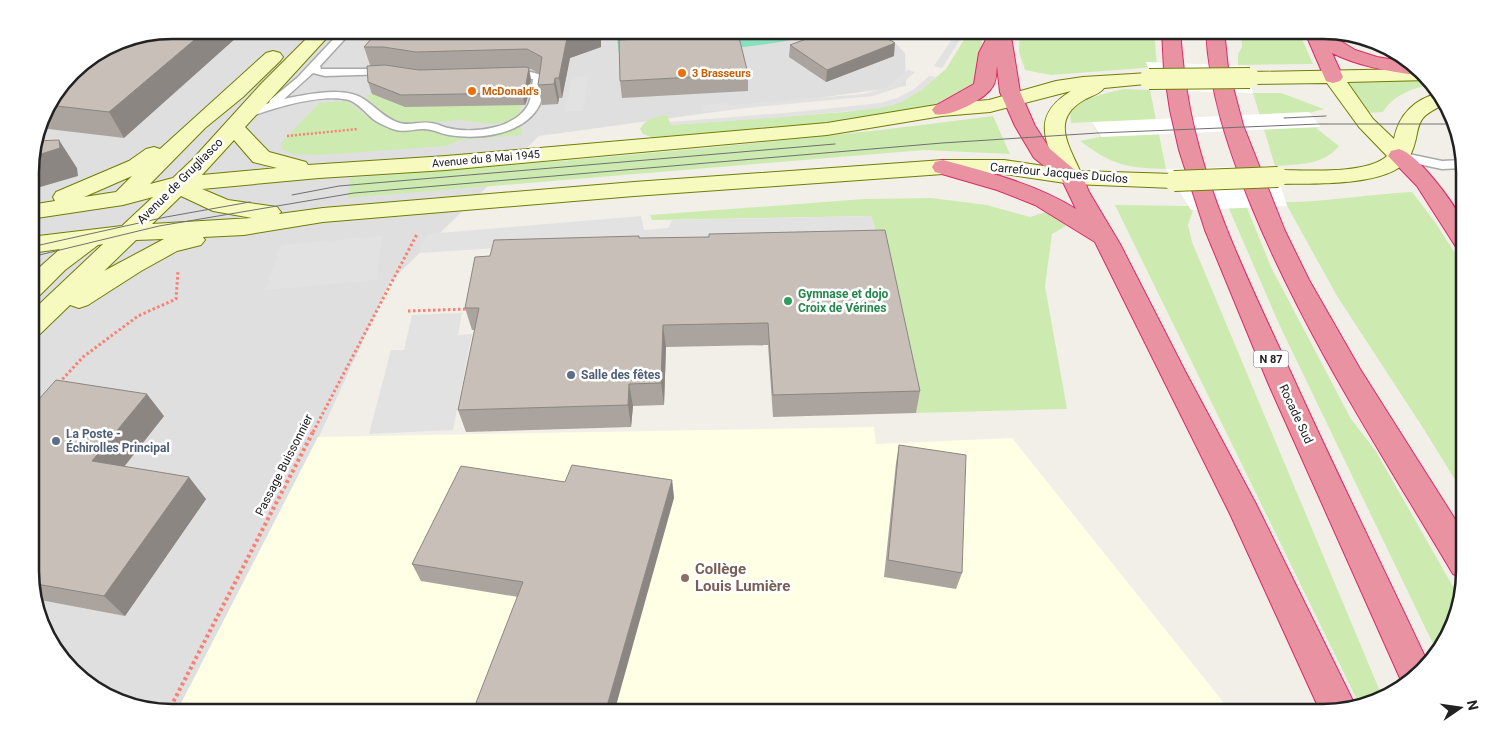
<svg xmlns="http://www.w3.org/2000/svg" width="1495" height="743" font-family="Roboto,sans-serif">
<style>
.residential{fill:#e0dfdf}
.education{fill:#ffffe5}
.grass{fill:#cdebb0}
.pitch{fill:#88e0be}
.parking{fill:#e2e2e2}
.pier{fill:#fff}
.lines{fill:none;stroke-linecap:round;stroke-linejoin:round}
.lane-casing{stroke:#a9a9a9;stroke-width:3}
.secondary-casing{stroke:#707d05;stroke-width:2}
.highway-casing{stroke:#dc2a67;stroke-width:2}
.path-far2{stroke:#fa8072;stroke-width:2.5;stroke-dasharray:2 2;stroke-linecap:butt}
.path-far1{stroke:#fa8072;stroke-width:3;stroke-dasharray:2.5 2.5;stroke-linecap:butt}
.path{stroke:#fa8072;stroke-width:4;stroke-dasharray:3 3;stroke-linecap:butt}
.lane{fill:#fff;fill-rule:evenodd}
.secondary{fill:#f7fabf;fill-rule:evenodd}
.highway{fill:#e892a2;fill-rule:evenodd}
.tram{stroke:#707070;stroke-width:1}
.secondary-bridge-casing{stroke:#707d05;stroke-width:22;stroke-linecap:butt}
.secondary-bridge{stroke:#f7fabf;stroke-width:20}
.wall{fill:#aba49e}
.shaded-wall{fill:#8b8681}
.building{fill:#c7bfb8;stroke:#8b8681}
.food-dot{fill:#e8710a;stroke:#fff;stroke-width:2}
.leisure-dot{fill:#2e9e5b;stroke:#fff;stroke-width:2}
.service-dot{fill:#5c6f8a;stroke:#fff;stroke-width:2}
.education-dot{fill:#8d6e63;stroke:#fff;stroke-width:2}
.labels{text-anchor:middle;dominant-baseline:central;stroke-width:5;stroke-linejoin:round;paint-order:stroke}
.far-food-label{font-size:11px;font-weight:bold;fill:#c56008;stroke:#fff;text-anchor:start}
.far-street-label{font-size:11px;fill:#222;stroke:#fff}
.shield{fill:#fff;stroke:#646464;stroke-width:1}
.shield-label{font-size:11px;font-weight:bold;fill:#222}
.street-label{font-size:12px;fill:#222;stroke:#fff}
.leisure-label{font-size:12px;font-weight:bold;fill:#27864d;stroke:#fff;text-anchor:start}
.service-label{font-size:12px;font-weight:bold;fill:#4e5e75;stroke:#fff;text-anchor:start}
.near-education-label{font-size:15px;font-weight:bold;fill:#785e54;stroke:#fff;text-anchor:start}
.rim{fill:none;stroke:#222;stroke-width:2.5}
</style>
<rect width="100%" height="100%" fill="#f2efe9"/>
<path class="residential" d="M172,30H883L905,53L906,86L539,136L390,282L192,713H172L109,698L59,657L31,590L30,162L45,109Z"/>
<path class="education" d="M874,427L876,444L1012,438L1232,713H176L318,437Z"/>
<path class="grass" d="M970,30H980L987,77L954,104L842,121L681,139L659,140L643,134L640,129C646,118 656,117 667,115L671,125L845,112L892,105L921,90L946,69Z
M1020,30H1154L1157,67L1051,75L1025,70L1019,52Z
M1241,30H1298L1313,64L1238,65V54L1242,47Z
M1426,77L1433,84C1414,88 1394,94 1383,112L1368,113L1346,79Z
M1124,89L1150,90L1166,169C1126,168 1112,165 1080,141L1100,137L1092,122L1071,123L1070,111C1086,97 1103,94 1124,89Z
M1253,93H1281L1324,109L1309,113L1321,127L1316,128L1339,146C1323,166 1298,164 1275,166Z
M372,94L402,106L521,105L520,113L510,121L493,124L459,120L410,125L386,116L365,96Z
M346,101L377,123L400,130L431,128L470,135L521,121L522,135L460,140L447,146L320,155L293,154L283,150L281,143L319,103Z
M993,116L1010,154L924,150L348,198L350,178C565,161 780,144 993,116Z
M1412,192L1435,222L1464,267L1465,496L1425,431L1337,296L1285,202C1328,202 1369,194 1412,192Z
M931,198L987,205L1030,217L1049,211L1066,226L1052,234L1045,286L1067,409L916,413L882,252L871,216L652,220L650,215L864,199Z
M1245,203L1271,267L1351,419L1375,450L1459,597L1450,634L1436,650L1279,324L1227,204Z
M1115,205L1191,206L1193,210L1188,225L1192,242L1382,696L1359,704Z"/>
<path class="pitch" d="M616,30H829C761,52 689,50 619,54Z"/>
<path class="parking" d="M958,30H966L942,68L934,66Z
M908,70L915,72L897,88L873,96L704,112L702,105L726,103L732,105L863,94L886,88Z
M588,76L583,111H565L572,77Z
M929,76L936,77L921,90L902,102L881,108L785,117L670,125V122L795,112L881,103L897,98L913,90Z
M641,216L644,230L668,228L672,220L871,216L877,236L627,240L419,253L427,234Z
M382,236L377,280L266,290L281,245Z
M462,313L458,335L472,334L453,430L369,434L391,350H404L412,315Z"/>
<path class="pier" d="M1146,62L1247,66L1253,93L1150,90L1149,71Z
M1309,112L1321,127L1101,137L1092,122Z
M1275,166L1287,206L1191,210L1166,169Z"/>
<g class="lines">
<defs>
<path id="lane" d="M342,30H353L320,66L321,69H387L391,70L392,72L391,74L325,76L313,73L284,99C305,95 331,89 352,94C369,98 380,116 397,122C408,127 419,121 430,123C437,123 442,127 448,128C472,134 515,129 528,105C532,97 532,87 533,79L505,77L504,75C511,69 538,70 544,78C543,86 543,96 540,104C525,135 479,140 449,135C442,134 437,131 431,130C416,126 407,135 390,128C384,125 378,123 373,119C366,113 358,103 349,100C322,93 274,108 249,117H241L239,115L241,113L269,103L270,100L297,78Z
M1399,152L1442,161L1464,160V168L1442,169L1395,159L1393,156L1395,153Z"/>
<path id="secondary" d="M315,30H334L245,127L269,152L306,162L308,165L446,156L827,123L942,104L989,100L1056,81L1083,77L1149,73L1156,75L1159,79L1156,83L1104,88C1100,94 1091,96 1084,100C1051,119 1068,144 1080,171L1174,174L1182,176L1185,181L1182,186L1174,188L1072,184L1004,174H943L634,196L323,222L244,235L203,237L205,240L201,245L177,251L141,271L88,305L79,308L70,305L40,334L31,336V312L103,244L98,245L65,270L40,295L31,298V275L60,249L31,253L30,237L122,226L153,197L123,205L30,219V205L55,201L53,197L56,192L129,161L146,149L154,147L160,149L266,53L273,51L280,53L283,57L280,61L243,97L205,128L150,184L173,178L192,160L262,83ZM1071,91C1035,113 1042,135 1057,168L1004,160H943L634,182L323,208L279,214L281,212L277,207L228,200L202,189L319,178L446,170L827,135L942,116L990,112ZM234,140L253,162L277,168L202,175ZM132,176L116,192L84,197ZM181,196L213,211L252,218L152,224ZM164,239L104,271L136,240Z
M1416,69L1428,80L1347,82L1373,119L1394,139C1399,114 1415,99 1439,93L1444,105C1409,119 1423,130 1410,156C1393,188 1310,183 1278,184L1270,182L1267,177L1270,172L1278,170C1305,170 1366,175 1387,156L1359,127L1327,83L1250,84L1243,82L1240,78L1243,74L1250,72Z"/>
<path id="highway" d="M991,30H1010L1020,92L1035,126L1050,149L1083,177L1089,192L1120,244L1186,373L1256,504L1355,705L1332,713H1321L1231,516L1095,242L1035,205L997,190L935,172L932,167L935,162L943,160C988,172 1036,184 1076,209L1062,180L1034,158L1015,126L1000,92L997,66C996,73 997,79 993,86C986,99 950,118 935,114L932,110L935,106L974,84L979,53Z
M1162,30H1180C1182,57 1185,83 1190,109C1208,201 1252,288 1291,373C1335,470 1382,565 1427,661L1404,687L1269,385L1205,230L1179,150L1170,110L1164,70Z
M1206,30H1224L1228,68L1243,125L1285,231L1309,280L1360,369L1465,535L1463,578L1453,574C1382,454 1304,335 1251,205C1228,148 1209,92 1206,30Z
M1304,30H1323L1355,50L1377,57L1407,62L1421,74L1416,75C1387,71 1358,66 1332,53L1343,77L1340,81L1333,83L1326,81Z
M1399,149C1418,154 1454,203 1463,222C1466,228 1464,241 1464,249L1456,247L1417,186L1388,156L1391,151Z"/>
</defs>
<use href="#lane" class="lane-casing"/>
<use href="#secondary" class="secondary-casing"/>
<use href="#highway" class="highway-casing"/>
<path class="path-far2" d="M287,136L358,129"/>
<path class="path-far1" d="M408,311L467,309
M59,383L83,357L138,316L176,299L178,271
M313,432L417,234"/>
<path class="path" d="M168,712L314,430"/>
<use href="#lane" class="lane"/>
<use href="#secondary" class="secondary"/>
<use href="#highway" class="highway"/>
<path class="tram" d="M1284,118L1326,116
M292,195L339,186L835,144
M31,247L166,217L250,202
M31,257L159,226L354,193L942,143L1098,133L1319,124H1452"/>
<defs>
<path id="secondary-bridge" d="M1149,79L1250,78
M1174,181L1278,177"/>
</defs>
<use href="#secondary-bridge" class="secondary-bridge-casing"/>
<use href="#secondary-bridge" class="secondary-bridge"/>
</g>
<path class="wall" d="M379,30H601V47L570,58L562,98H559L558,104L542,105L538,85L540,74L531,69H529L531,80L527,100L525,105L405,107L372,94L368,82L370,65L364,47Z
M118,41L124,138L40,128L44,109L78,65Z
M790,45L894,56L826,82L789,57Z
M748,74V91L622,98L620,81Z
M639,238L920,391L916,413L773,417L768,345L666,347L664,405L633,406L631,427L466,432L458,410L475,330H472L465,308L490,256Z
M31,408L164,416L124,467L206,499L125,616L35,599L31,590Z
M899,445L962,573L956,589L884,577L896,463Z
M672,480L674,498L518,597L421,581L412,564L565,482Z"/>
<path class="shaded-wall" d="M206,30H245L124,138L109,112Z
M592,30H601V47L570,58L562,98L559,78L567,38Z
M895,43L894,56L826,82L827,70Z
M529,68L531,80L527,100L525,105L522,93Z
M555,78L559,98L558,104L554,84Z
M59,140L77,168L78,176L30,190V162L32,157Z
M663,325L666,347L664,405L661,383Z
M629,384L633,406L631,427L628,405Z
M147,394L164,416L111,483L92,461Z
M189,477L206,499L125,616L104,596Z
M672,480L674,498L614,713H605Z"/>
<path class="building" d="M172,30H206L109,112L48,105L78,65L118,41Z
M379,30H592L567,38L559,78H555L554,84L538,85L542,57L527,49L416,52L383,47H364Z
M830,30H874L895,43L827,70L790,45Z
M738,33L748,74L620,81L619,40Z
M385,65L419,70L526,67L529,68L525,89L522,93L401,95L368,82L367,66Z
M59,140L60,148L32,157L36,141Z
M885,230L920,391L773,395L768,323L663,325L661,383L629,384L628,405L458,410L479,308H465L475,257L490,256L494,240L639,236V238L709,237V234Z
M56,380L147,394L92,461L189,477L104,596L31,583V408Z
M899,445L966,455L962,573L888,560Z
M572,465L672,480L605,713H472L523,582L412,564L461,466L565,482Z"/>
<g class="food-dot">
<circle cx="682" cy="73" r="5"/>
<circle cx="472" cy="91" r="5"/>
</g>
<circle class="leisure-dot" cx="788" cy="301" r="5"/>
<g class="service-dot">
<circle cx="571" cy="375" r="5"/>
<circle cx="56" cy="441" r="5"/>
</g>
<circle class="education-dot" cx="685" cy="578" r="5"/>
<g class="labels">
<g class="far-food-label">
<text x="692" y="73">3 Brasseurs</text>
<text x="482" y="91">McDonald's</text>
</g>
<g class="far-street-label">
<text transform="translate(486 159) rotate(-5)">Avenue du 8 Mai 1945</text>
</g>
<rect class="shield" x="1253.5" y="350.5" width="35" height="17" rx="4"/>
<g class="shield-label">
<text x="1271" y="359">N 87</text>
</g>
<g class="street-label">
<text transform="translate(1059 173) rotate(5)">Carrefour Jacques Duclos</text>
<text transform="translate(180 181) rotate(-45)">Avenue de Grugliasco</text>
<text transform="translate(1296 414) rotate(65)">Rocade Sud</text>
<text transform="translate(284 465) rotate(-63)">Passage Buissonnier</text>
</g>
<g class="leisure-label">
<text x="798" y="294">Gymnase et dojo<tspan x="798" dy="14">Croix de Vérines</tspan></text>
</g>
<g class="service-label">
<text x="581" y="375">Salle des fêtes</text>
<text x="66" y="434">La Poste -<tspan x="66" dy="14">Échirolles Principal</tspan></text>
</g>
<g class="near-education-label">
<text x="695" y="569">Collège<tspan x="695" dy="17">Louis Lumière</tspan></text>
</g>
</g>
<path d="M0 0H1495V743H0ZM172 39H1323A133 133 0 0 1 1456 172V571A133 133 0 0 1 1323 704H172A133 133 0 0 1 39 571V172A133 133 0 0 1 172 39Z" fill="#fff" fill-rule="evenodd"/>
<path class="rim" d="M172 39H1323A133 133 0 0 1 1456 172V571A133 133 0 0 1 1323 704H172A133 133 0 0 1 39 571V172A133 133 0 0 1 172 39Z"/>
<g transform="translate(1460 708) rotate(77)" stroke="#ffffff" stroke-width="4" paint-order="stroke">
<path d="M0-4L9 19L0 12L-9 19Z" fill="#222222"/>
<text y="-8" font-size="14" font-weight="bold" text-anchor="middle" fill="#222222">N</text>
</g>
</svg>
